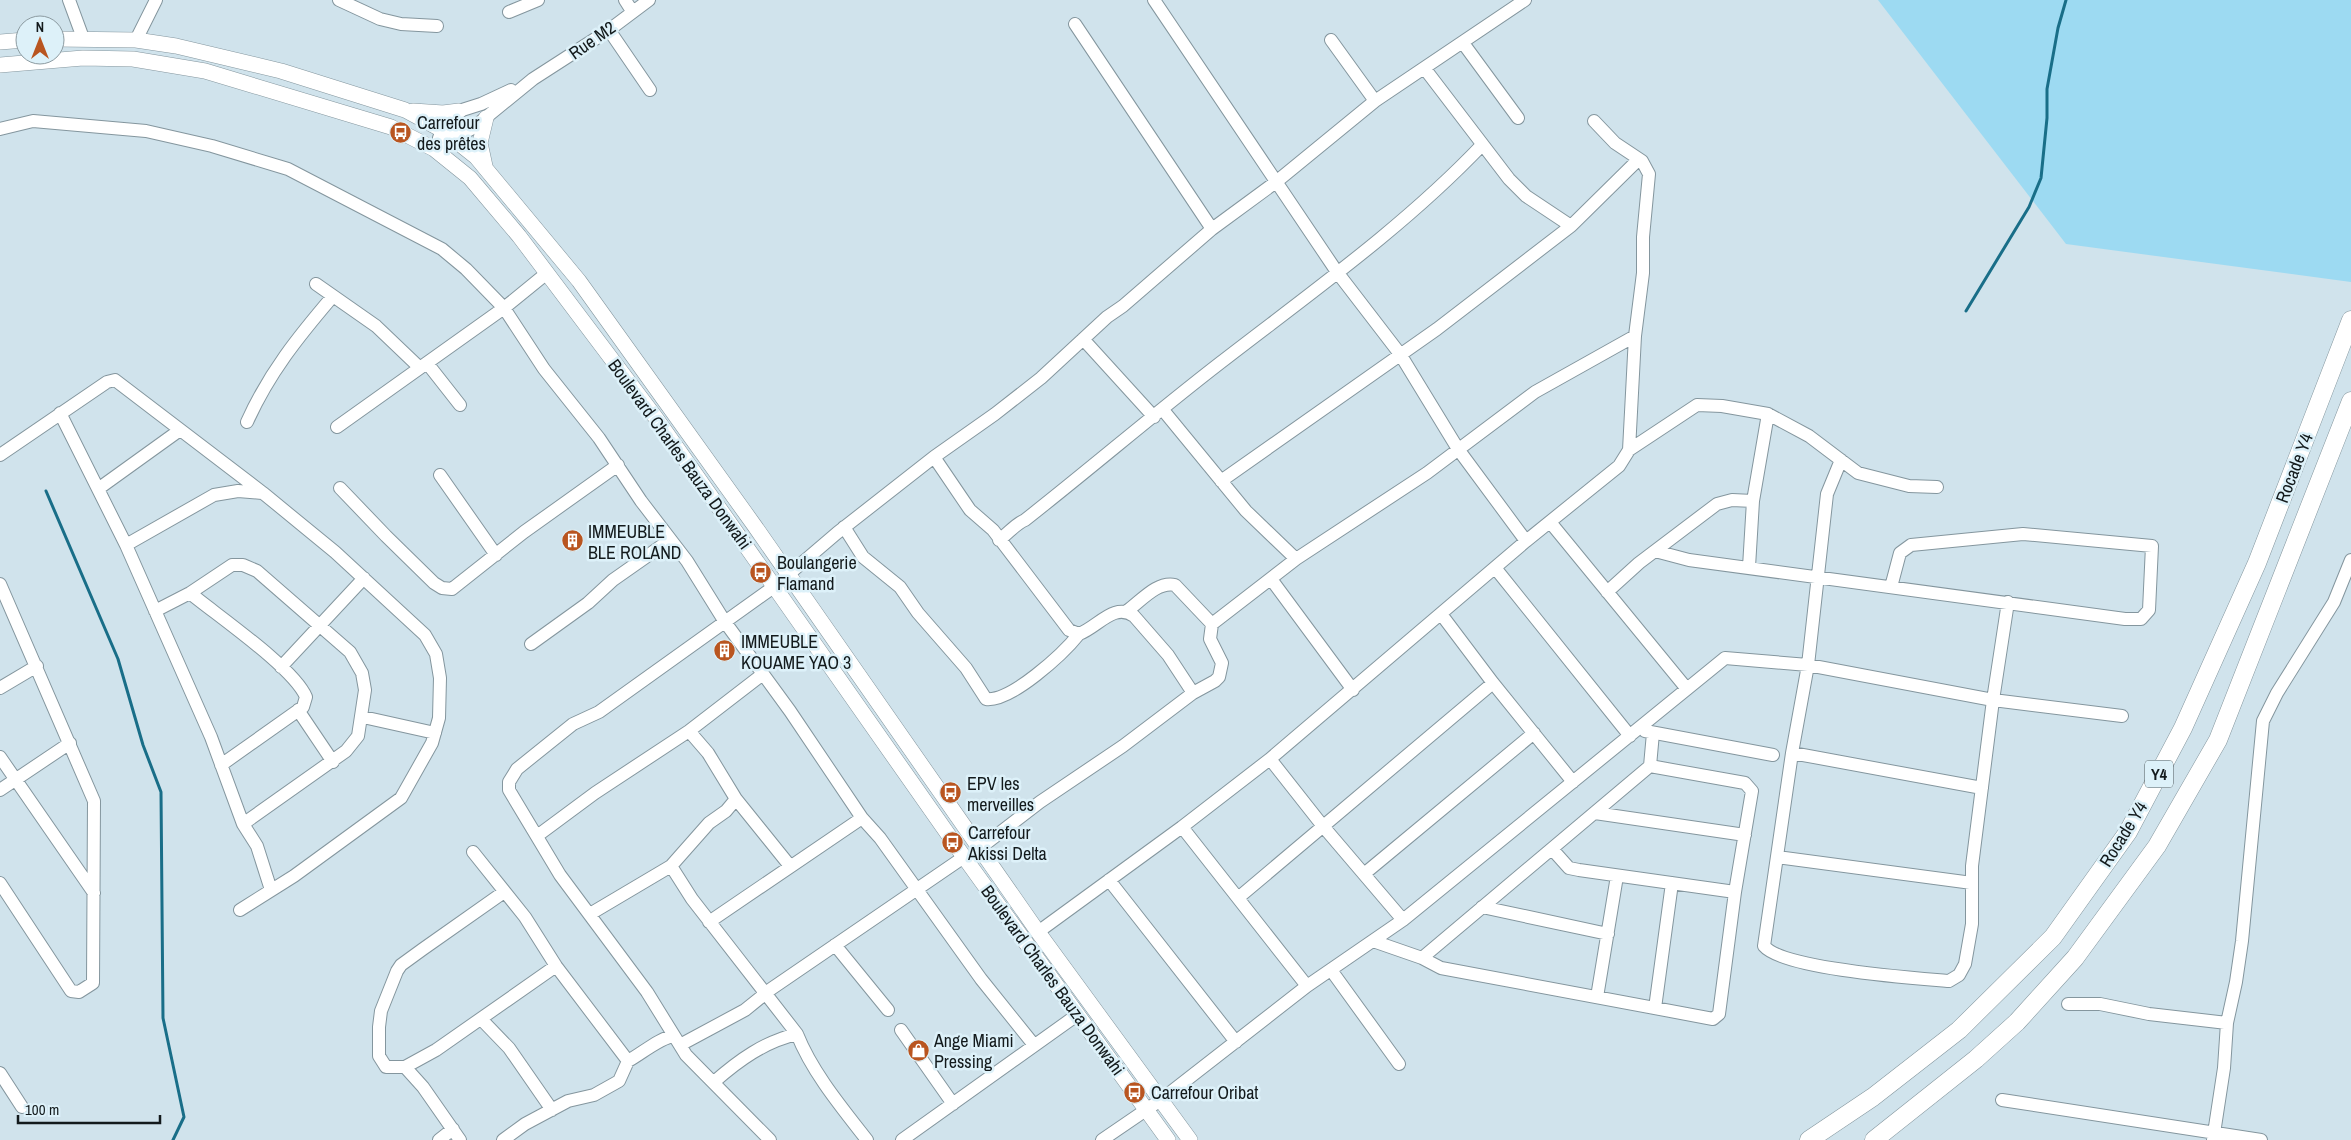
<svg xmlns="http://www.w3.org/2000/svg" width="2351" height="1140" font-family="'Archivo Narrow',sans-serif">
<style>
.green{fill:#9ddaf2}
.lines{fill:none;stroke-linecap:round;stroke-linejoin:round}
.stream{stroke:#196e88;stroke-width:3}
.minor-casing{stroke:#84969e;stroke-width:14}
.major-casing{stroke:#84969e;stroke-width:16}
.highway-casing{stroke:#84969e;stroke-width:19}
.minor{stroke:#fff;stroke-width:12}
.major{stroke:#fff;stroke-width:15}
.highway{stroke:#fff;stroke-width:18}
.labels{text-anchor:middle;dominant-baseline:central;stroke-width:5;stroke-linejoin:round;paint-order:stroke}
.shield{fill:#ddf1f9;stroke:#505a5e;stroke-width:1}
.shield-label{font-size:16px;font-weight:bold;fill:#131a1c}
.street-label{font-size:18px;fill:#131a1c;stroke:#ddf1f9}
.poi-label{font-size:18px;fill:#131a1c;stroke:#ddf1f9;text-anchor:start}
</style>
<rect width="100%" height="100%" fill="#d0e3ec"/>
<path class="green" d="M1878,0H2351V282L2066,244Z"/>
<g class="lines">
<path class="stream" d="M1966,311L2029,207L2041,178L2047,118V89L2058,28L2066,0
M46,491L118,659L143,745L161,792L163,1018L184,1117L173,1140"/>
<defs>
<path id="minor" d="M69,0L83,38
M339,0L380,19L401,24L437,26
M625,0L632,11
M1154,0L1337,272L1400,354L1458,449L1526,541
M509,12L538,0
M1075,24L1212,229
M609,30L650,90
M136,40L156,0
M1331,40L1375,101
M1463,43L1518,118
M1425,69L1509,179L1526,196L1571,226L1639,159
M0,129L33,121L146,131L212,146L288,169L442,249L466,269L504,308L337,427
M439,138L442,130L459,111L481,104L511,90
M434,149L473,128L533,79L609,30L649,0
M547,273L504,308L544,369L599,438L641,501L687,561L725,622L790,711L862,818L880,838L981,979L1034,1045
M316,284L376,326L420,368
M1083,339L1154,417
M427,363L460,405
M1163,410L1246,511L1296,559
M60,413L126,545L211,737L243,824L257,846L271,890
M247,422C269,373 298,337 333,296
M1629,450L1697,405L1722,406L1768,414L1809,436L1858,473L1909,486L1937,487
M0,455L107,382L115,380L263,493L335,552L425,635L436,654L440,678L439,718L432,743L401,798L294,876L240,910
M934,457L970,510L993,530L1069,630L1079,634C1098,627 1114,602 1134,616L1168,655L1193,693
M1841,460L1827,494L1808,665L1792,753L1764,946C1783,969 1914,978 1949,981L1959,975L1965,964L1972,924V866L1993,700L2008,602
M440,475L496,555
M1221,481L1437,329L1571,226
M340,488L386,536L434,583L442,588L452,589L524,532L618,465
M98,489L180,430
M1550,522L1687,689
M844,527L863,557L900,587L918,613L966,668L986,699C1011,702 1063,654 1079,634
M999,540C1009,533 1014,525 1025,520C1090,469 1154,414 1220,363C1309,294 1404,227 1482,145
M126,545L214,495L238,491L262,493
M1655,551L1689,560L2125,619H2141L2149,610L2152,546L2023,534L1911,545L1900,553L1891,587
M1749,567L1753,501L1768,414
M1496,569L1630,736
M1271,579L1353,690
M0,584L94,801L93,983L79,992L71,991L0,883
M1607,592L1639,563L1717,504L1732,500L1753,501
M190,593C218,616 294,668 306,697L303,707L221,765
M155,611L190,593L232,565H243L257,571L350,652L362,673L365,690L358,736L346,751L243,824
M1127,611C1141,601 1157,581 1175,585L1212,624
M1441,614L1493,683L1573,782
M531,644L588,603L613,580L670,540
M281,667L364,578
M0,688L37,666
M298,710L333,762
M363,717L435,733
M689,731L708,753L736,799L790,866
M1645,731L1773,755
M1792,753L1982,788
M0,757L94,893
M1270,759L1322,825L1403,920
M0,790L70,743
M1595,813L1745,835
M1182,827L1307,986
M537,836L595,793L689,731L763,674
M980,848L1040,802L1123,746L1193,693L1215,681L1219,677L1222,663L1210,639L1212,624L1296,559L1427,473L1535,392L1635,336
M1552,849L1569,868L1579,870L1735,892
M473,852L525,917L556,966L628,1061C641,1054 661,1037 674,1036
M1777,857L1972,883
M671,866L692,899L797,1034
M1364,874L1534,733
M1109,880L1236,1042
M1238,898L1493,683
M1482,907L1608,934
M590,914L671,866L709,823L726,811L736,799
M709,922L862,818
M1038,932L1182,827L1270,759L1526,541L1619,466L1629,450L1635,336L1643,273V237L1649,174L1642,161L1615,143L1594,121
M1373,941L1422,958L1441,968L1713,1019L1719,1014L1735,892L1752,791L1745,783L1650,766
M835,945L888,1010
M1422,958L1650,766L1653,733
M1331,970L1399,1064
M1597,997L1617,876
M2068,1004H2100L2149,1014L2227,1023
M1655,1008L1672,883
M481,1019L509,1048L552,1110
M901,1030L953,1104
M680,1045L745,1010L771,989L964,857
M405,1067L436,1050L556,966
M0,1073L22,1107
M714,1082C739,1060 764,1042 797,1034C812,1072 842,1108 867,1140
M2002,1100L2261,1140
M439,1140L453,1129
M460,1140L423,1087L405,1067H386L379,1056V1027L381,1011L397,971L401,965L423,949L504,892
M503,1140L525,1124L568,1101L594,1095L619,1081L628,1061
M770,1140L686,1055L647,992L560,875L509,790V782L517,769L573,724L599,712L775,586L837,533L934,457L995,414L1041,378L1107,317L1123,306L1212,229L1276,182L1375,101L1525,0
M902,1140L1077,1015
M1102,1140L1162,1099L1307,986L1403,920L1725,658L1808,665L1993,700L2122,716
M2213,1140L2224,1068L2227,1023L2236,982L2242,941L2263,721L2277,693L2334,602L2351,560"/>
<path id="major" d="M55,39L136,40L176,46L281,71L405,110L442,130L476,157L579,281L754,525L1038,932L1190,1140
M0,42L25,40
M0,65L83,58L133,59L205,71L391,127L434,149L470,178L519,236L656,418L964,857L1168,1140
M413,111L443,113L459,111
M485,166L480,143L486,118"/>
<path id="highway" d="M1809,1140L1873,1097L1959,1030L2053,937L2128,832L2183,728L2257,563L2351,320
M1874,1140L1976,1059L2017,1022L2075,958L2157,846L2218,740L2351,401"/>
</defs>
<use href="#minor" class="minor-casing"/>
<use href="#major" class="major-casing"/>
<use href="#highway" class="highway-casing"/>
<use href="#minor" class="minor"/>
<use href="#major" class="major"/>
<use href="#highway" class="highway"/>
</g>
<defs>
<symbol id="bus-disc" viewBox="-11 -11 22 22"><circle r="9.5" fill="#b95520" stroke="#ddf1f9"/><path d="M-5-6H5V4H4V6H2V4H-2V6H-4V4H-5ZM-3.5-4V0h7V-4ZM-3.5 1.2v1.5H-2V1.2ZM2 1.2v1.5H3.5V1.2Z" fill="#fff"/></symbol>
<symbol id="building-disc" viewBox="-11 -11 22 22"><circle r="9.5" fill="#b95520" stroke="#ddf1f9"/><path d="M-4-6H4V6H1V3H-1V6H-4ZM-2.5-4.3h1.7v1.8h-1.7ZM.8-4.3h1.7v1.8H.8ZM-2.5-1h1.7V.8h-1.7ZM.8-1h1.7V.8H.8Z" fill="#fff"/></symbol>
<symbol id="shop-disc" viewBox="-11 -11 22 22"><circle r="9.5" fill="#b95520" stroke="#ddf1f9"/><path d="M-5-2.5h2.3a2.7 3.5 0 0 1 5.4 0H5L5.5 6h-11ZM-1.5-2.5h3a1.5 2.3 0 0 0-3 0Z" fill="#fff"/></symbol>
</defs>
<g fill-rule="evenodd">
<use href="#bus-disc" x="388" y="120" width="25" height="25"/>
<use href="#building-disc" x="560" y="528" width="25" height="25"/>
<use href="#bus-disc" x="748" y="560" width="25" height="25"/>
<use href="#building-disc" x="712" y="638" width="25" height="25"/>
<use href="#bus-disc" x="938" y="780" width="25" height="25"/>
<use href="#bus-disc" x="940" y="830" width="25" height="25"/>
<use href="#shop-disc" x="906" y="1038" width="25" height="25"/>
<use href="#bus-disc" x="1122" y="1080" width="25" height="25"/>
</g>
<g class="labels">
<rect class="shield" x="2145" y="760.5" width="28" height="27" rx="4"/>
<g class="shield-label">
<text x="2159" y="774">Y4</text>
</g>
<g class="street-label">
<text transform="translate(592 40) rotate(-35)">Rue M2</text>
<text transform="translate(680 454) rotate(54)">Boulevard Charles Bauza Donwahi</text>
<text transform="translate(2294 468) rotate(-69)">Rocade Y4</text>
<text transform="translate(2123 834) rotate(-58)">Rocade Y4</text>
<text transform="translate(1053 980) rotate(54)">Boulevard Charles Bauza Donwahi</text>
</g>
<g class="poi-label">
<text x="417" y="122">Carrefour<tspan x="417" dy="21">des prêtes</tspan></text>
<text x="588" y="531">IMMEUBLE<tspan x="588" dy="21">BLE ROLAND</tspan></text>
<text x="777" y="562">Boulangerie<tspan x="777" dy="21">Flamand</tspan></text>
<text x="741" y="641">IMMEUBLE<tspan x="741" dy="21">KOUAME YAO 3</tspan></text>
<text x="967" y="783">EPV les<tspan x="967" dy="21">merveilles</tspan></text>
<text x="968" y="832">Carrefour<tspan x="968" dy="21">Akissi Delta</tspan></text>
<text x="934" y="1040">Ange Miami<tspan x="934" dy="21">Pressing</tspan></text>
<text x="1151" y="1092">Carrefour Oribat</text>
</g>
</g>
<g transform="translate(40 40)"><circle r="24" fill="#ddf1f9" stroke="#8c9ba1"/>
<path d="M0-4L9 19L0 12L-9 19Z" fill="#b95520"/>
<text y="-8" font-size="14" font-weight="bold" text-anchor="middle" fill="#131a1c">N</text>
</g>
<path d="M18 1115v8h142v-8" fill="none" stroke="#131a1c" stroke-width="2.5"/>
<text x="25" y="1115" font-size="15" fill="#131a1c" stroke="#ddf1f9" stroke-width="4" paint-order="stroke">100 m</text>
</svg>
